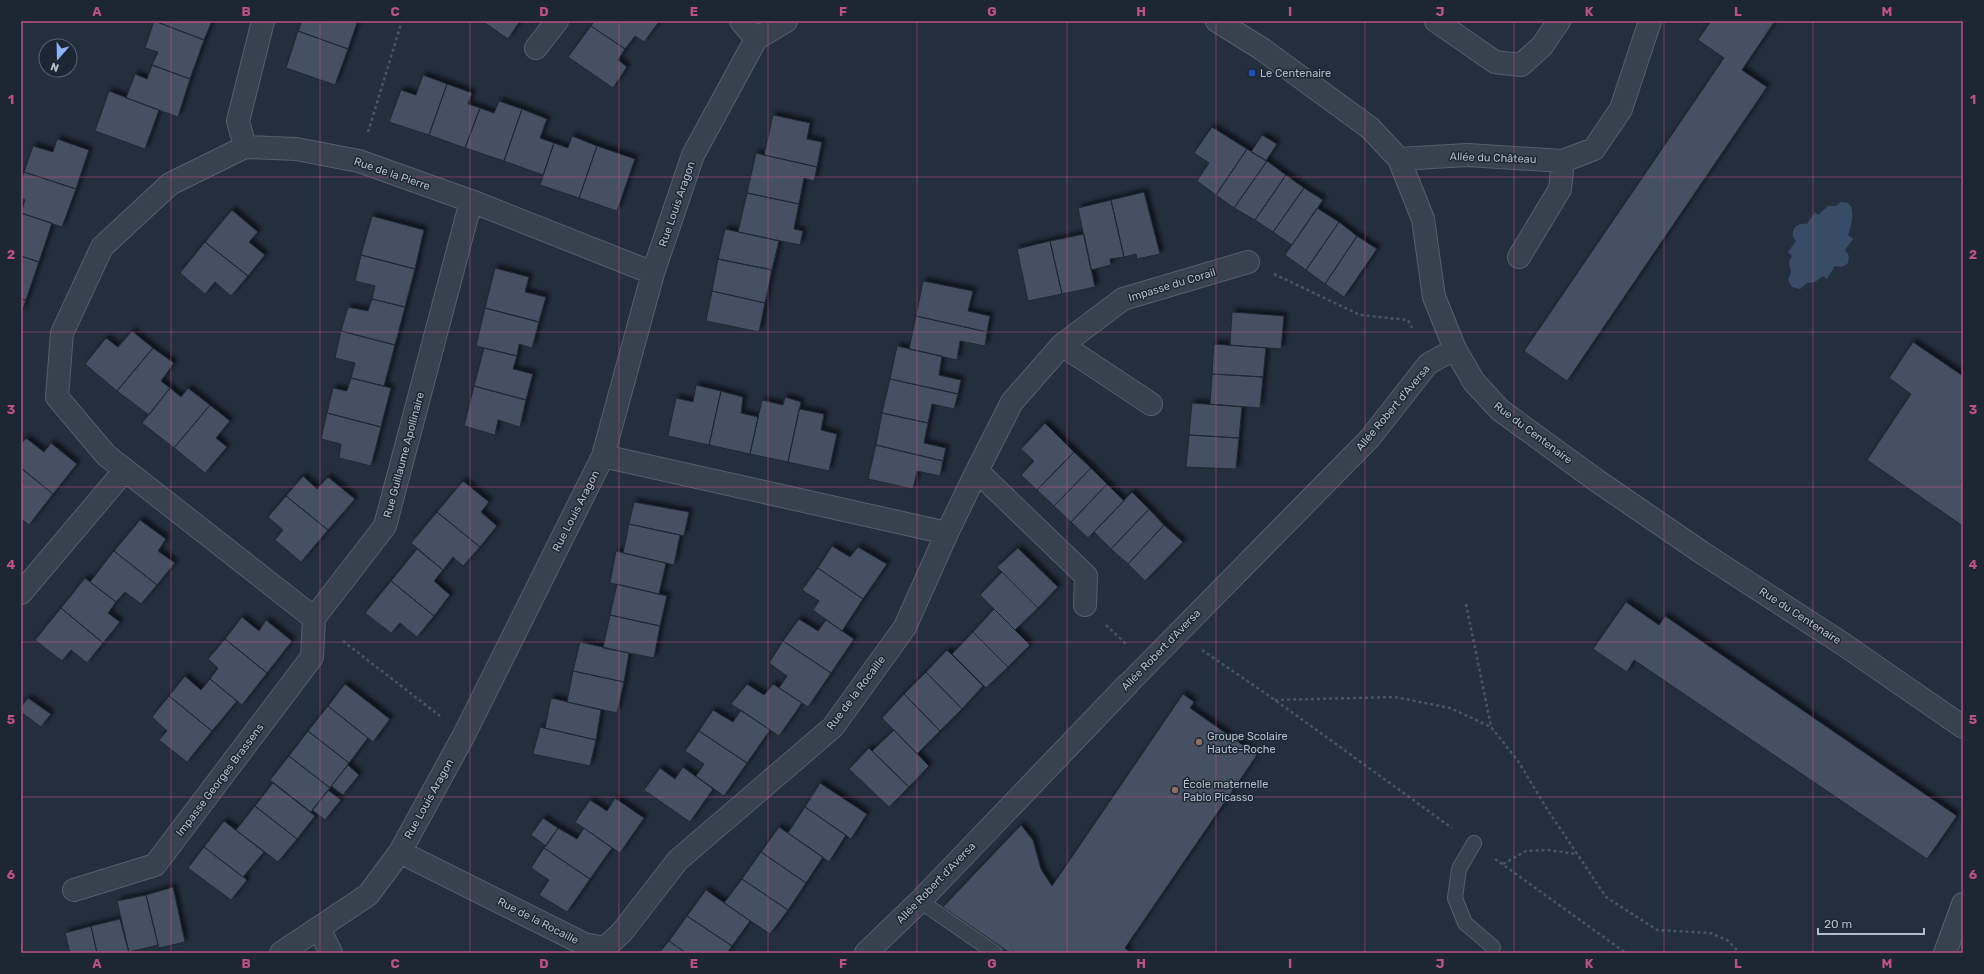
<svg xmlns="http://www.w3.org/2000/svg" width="1984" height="974" font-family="Rubik,sans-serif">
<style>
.water{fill:#394c67}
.building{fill:#455162;stroke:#1f2835;filter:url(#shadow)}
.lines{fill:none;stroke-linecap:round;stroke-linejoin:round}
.service-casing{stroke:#565f6c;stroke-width:16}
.pedestrian-casing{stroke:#565f6c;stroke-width:23}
.minor-casing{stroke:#565f6c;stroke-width:24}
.path{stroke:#44595c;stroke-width:2.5;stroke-dasharray:3 3;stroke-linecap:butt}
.service{stroke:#38414e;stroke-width:14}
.pedestrian{stroke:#38414e;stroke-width:21}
.minor{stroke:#38414e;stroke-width:22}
.grid{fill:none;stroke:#bd5182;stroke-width:1;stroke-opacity:0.55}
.transit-dot{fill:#1a4fb4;stroke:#1d2633;stroke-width:1.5}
.education-dot{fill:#8d6e63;stroke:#1d2633;stroke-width:1.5}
.labels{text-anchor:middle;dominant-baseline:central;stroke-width:3;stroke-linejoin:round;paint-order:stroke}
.poi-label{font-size:11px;fill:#b4bcc9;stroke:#1d2633;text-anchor:start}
.street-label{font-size:11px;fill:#b4bcc9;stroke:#1d2633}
.neatline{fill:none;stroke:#bd5182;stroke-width:1.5}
.grid-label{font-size:13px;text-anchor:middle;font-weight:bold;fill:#bd5182}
</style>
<defs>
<filter id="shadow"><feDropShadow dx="3.5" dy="-3.5" stdDeviation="2" flood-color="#0009"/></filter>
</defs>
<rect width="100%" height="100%" fill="#242f3e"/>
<path class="water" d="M1841,202L1848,203C1856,210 1851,226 1848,235L1853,239L1845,250L1849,256L1848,263L1842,267L1835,266L1827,279L1823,276L1815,282L1807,283L1800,289L1792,287L1788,280L1791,272L1789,262L1792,256L1788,252L1796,241C1788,232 1796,222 1807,224L1815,212L1818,215L1828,206H1836Z"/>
<path class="building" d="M154,21L204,40L190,79L152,65L158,52L145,48Z
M155,21H212L204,40Z
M302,21H353L357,23L348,49L298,31Z
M482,21H520L508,39Z
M594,21H655L658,23L644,42L635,36L625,49L591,26Z
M1711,21H1775L1742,70L1767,87L1567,381L1524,351L1724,58L1698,40Z
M591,26L625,49L618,60L627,67L613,88L568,57Z
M298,31L348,49L335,85L286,68Z
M152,65L190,79L178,117L126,98L135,74L147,79Z
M423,75L447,84L429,135L389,122L401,90L416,95Z
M447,84L472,93L468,104L480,108L465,148L429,135Z
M109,91L159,110L145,149L95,131Z
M499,101L522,109L504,161L465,148L480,108L494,113Z
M522,109L547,119L540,138L554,143L543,175L504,161Z
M773,115L810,123L807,139L822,142L817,167L764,155Z
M1212,127L1247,149L1216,195L1197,181L1209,163L1194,153Z
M1262,135L1277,144L1266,161L1251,152Z
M572,136L597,146L579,198L540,185L554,143L568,148Z
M57,139L89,150L76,189L24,172L33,146L53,152Z
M597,146L635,159L617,211L579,198Z
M1247,149L1267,161L1234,208L1216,195Z
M756,153L817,167L814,181L804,178L799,204L747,193Z
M1267,161L1286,175L1255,220L1234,208Z
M24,172L76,189L62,227L21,213L25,200L21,198V180Z
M1286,175L1304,188L1273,232L1255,220Z
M1304,188L1323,200L1292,245L1273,232Z
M1144,192L1160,254L1137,259L1136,254L1124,257L1111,200Z
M747,193L799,204L794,229L803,231L800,245L738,232Z
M1111,200L1124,257L1110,259L1111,265L1091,270L1078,208Z
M1317,208L1339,222L1306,270L1285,255Z
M232,210L258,232L249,242L265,255L248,276L205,242Z
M21,213L52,223L39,262L21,256Z
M372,216L424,230L415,269L361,255Z
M1339,222L1357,236L1325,284L1306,270Z
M725,229L779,241L772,270L718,259Z
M1084,234L1095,287L1062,294L1050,241Z
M1357,236L1377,249L1344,297L1325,284Z
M1050,241L1062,294L1028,301L1017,249Z
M205,242L248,276L231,296L215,282L205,294L180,273Z
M361,255L415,269L405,307L372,299L375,286L355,281Z
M21,256L39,262L26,300L21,299Z
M718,259L772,270L765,303L712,291Z
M495,268L529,277L525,292L546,297L539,322L485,308Z
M923,281L973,291L968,311L990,316L987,332L916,316Z
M712,291L765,303L759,332L706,321Z
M21,299L26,300L21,314Z
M372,299L405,307L395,345L341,331L348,307L368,311Z
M485,308L539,322L532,348L519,344L517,356L476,346Z
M1232,312L1284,316L1281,349L1230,345Z
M916,316L987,332L985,346L960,341L957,360L909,349Z
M132,331L153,348L117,391L85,364L106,338L118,347Z
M341,331L395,345L384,386L351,378L355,363L335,358Z
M1913,342L1963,376V526L1867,460L1911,394L1889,378Z
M1214,344L1266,348L1263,377L1212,374Z
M897,346L942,356L939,375L961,380L958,394L890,379Z
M153,348L174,363L161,381L170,388L149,415L117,391Z
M484,348L517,356L513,369L533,374L526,400L474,386Z
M1212,374L1263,377L1260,408L1210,404Z
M351,378L391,388L381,427L327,413L333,388L347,391Z
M890,379L958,394L954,409L932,404L928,423L882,413Z
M696,385L721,391L709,445L668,436L676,398L693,402Z
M474,386L526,400L520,427L498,420L495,435L464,426Z
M170,388L181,397L188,388L210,405L174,448L142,423Z
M721,391L743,397L741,413L758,417L750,454L709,445Z
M785,397L801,402L788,462L750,454L762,400L783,405Z
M1192,403L1242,407L1239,438L1189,435Z
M210,405L230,421L216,438L227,447L205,473L174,448Z
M799,409L824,414L821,430L837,434L829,471L788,462Z
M327,413L381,427L371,466L339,458L341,444L321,439Z
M882,413L928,423L924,443L946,448L943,461L876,445Z
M1045,423L1074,452L1037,490L1021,475L1034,461L1021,449Z
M1189,435L1239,438L1236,469L1186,467Z
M26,438L44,452L51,443L77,464L53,494L21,468V444Z
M876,445L943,461L940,476L917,471L913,489L868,479Z
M1074,452L1091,468L1054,506L1037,490Z
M21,468L53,494L29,525L21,519Z
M1091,468L1107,484L1071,522L1054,506Z
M303,476L317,489L328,477L355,499L328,530L286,496Z
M463,481L489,502L481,512L497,526L480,547L437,512Z
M1107,484L1124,501L1088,538L1071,522Z
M1132,492L1149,509L1111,549L1094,532Z
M286,496L328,530L301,562L275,540L283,530L268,517Z
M634,502L689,512L684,536L629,524Z
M1149,509L1164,525L1128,564L1111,549Z
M437,512L480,547L463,566L453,557L443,570L411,543Z
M140,520L166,539L158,551L175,563L157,585L114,551Z
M629,524L680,535L674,565L623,553Z
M1164,525L1183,542L1145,581L1128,564Z
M832,546L850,557L858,547L887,564L863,599L818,568Z
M1018,548L1058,587L1038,608L997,567Z
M417,549L443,570L434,581L450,595L434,616L391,581Z
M114,551L157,585L141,604L125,592L116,602L90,582Z
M616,551L666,563L659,594L610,583Z
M818,568L863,599L842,631L813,610L819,601L802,590Z
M1002,572L1038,608L1015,630L980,595Z
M85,578L116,602L108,613L120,622L103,643L61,608Z
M391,581L434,616L417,637L400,623L391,633L365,613Z
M617,584L667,596L660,626L610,615Z
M1626,602L1659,625L1665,616L1957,816L1927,859L1634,660L1627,672L1593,649Z
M61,608L103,643L87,663L71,650L62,661L35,640Z
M994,609L1030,645L1008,667L973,632Z
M610,615L660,626L654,658L603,648Z
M242,617L259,631L266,620L292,641L267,673L225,639Z
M799,619L818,631L826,620L854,639L831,673L783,641Z
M973,632L1008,667L986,688L952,654Z
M225,639L267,673L242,705L210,679L218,668L208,659Z
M783,641L831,673L808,707L779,688L787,676L769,663Z
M580,642L629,653L624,682L573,671Z
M947,650L983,686L962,709L926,672Z
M573,671L624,682L617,713L567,702Z
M926,672L962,709L940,731L904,694Z
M185,676L201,690L210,679L237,701L212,731L169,696Z
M345,684L390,719L373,742L328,706Z
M747,684L764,695L773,684L802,703L779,736L731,704Z
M904,694L940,731L917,754L882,718Z
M1183,694L1194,702L1190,708L1257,755L1125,948L1131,953H1016L1013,951L1010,953L943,907L1021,825L1033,840L1041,869L1052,886Z
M169,696L212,731L187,762L159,740L167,731L152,717Z
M28,698L51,714L41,727L21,712V707Z
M551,698L601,710L596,740L545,728Z
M328,706L368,738L349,763L308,731Z
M713,710L733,722L741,710L770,730L747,763L699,731Z
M540,727L596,740L590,766L533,754Z
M894,730L929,766L909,787L872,751Z
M308,731L349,763L330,788L289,756Z
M699,731L747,763L724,796L696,776L704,764L685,751Z
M869,748L909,787L889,807L849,769Z
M289,756L330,788L311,812L270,780Z
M348,765L359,775L343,795L331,786Z
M683,767L713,789L690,822L644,790L660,768L675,779Z
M273,783L315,816L297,839L255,806Z
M820,783L867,814L851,839L805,807Z
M328,790L341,800L325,820L312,810Z
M615,798L644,818L620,853L575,822L590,800L607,811Z
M255,806L297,839L278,862L236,830Z
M805,807L846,835L829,862L788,833Z
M543,818L558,828L546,846L531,835Z
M224,821L264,852L243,877L204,847Z
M779,827L823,857L806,883L761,852Z
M558,828L577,839L584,828L612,848L590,879L544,848Z
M204,847L247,880L231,900L188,868Z
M544,848L590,879L567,912L539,895L549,880L531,868Z
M761,852L806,883L788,910L742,879Z
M742,879L788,910L770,934L724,903Z
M173,887L185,942L159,948L146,895Z
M706,890L750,921L732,946L687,916Z
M146,895L158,945L129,952L117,901Z
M687,916L732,946L727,953H686L669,941Z
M120,919L129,953H97L91,926Z
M91,926L97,953H70L65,933Z
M669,941L686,953H659Z"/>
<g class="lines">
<defs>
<path id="service" d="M1474,843L1459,869L1455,898L1465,923L1493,947
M920,901L995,953"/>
<path id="pedestrian" d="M1127,685L1370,438L1428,364L1455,349"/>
<path id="minor" d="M263,21L238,121L245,147L296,149L359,161L471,201L653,273
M741,21L756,39
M1217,21L1262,49L1370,128L1399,159L1423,219L1434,297L1455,349L1474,382L1500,410L1596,480L1704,554L1843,644L1963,727
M1436,21L1495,62L1521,65L1542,46L1559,21
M536,48L557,21
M245,147L170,184L102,247L62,333L57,397L106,455L314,618L385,526L471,201
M1399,159L1467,155L1563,161L1594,149L1621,109L1650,21
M1519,257L1560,189L1563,161
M1062,345L1123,299L1248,262
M977,471L1086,576L1085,605
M947,533L977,471L1012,402L1062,345L1151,404
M21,593L125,470
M400,852L584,944L605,948L622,932L678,860L833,727L905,627L947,533L603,456
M74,890L155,865L312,657L314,618
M319,928L331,953
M281,953L368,895L400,852L464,735L603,456L653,273L693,155L756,39L786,21
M866,953L920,901L1127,685
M1945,953L1963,904"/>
</defs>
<use href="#service" class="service-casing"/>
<use href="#pedestrian" class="pedestrian-casing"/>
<use href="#minor" class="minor-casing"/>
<path class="path" d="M368,132L402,21
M1274,274L1360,315L1408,320L1412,328
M1466,604L1491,726
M1106,625L1126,644
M343,641L440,716
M1202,650L1275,700L1452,828
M1275,700L1395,697L1450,708L1491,727L1518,761L1547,809L1606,897L1657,930L1710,933L1727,940L1740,953
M1495,859L1626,953
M1503,864L1526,851L1548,850L1576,854"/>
<use href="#service" class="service"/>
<use href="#pedestrian" class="pedestrian"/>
<use href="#minor" class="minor"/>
</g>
<path class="grid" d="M171,21V953M320,21V953M470,21V953M619,21V953M768,21V953M917,21V953M1067,21V953M1216,21V953M1365,21V953M1514,21V953M1664,21V953M1813,21V953M21,177H1963M21,332H1963M21,487H1963M21,642H1963M21,797H1963"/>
<rect class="transit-dot" x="1248" y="69" width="8" height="8" rx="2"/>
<g class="education-dot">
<circle cx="1199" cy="742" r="4"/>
<circle cx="1175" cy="790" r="4"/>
</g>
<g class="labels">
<g class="poi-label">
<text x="1260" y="73">Le Centenaire</text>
<text x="1207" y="736">Groupe Scolaire<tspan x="1207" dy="13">Haute-Roche</tspan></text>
<text x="1183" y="784">École maternelle<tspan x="1183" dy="13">Pablo Picasso</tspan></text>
</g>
<g class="street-label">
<text transform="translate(1493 158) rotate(2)">Allée du Château</text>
<text transform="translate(392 174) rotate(19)">Rue de la Pierre</text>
<text transform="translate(677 204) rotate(-71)">Rue Louis Aragon</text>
<text transform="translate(1172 285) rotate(-17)">Impasse du Corail</text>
<text transform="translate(1393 408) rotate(-50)">Allée Robert d'Aversa</text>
<text transform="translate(1533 433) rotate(37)">Rue du Centenaire</text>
<text transform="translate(404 455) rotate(-75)">Rue Guillaume Apollinaire</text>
<text transform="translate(576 511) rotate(-63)">Rue Louis Aragon</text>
<text transform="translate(1800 616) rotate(33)">Rue du Centenaire</text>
<text transform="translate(1161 650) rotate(-46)">Allée Robert d'Aversa</text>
<text transform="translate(856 693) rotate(-53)">Rue de la Rocaille</text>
<text transform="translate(220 780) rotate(-53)">Impasse Georges Brassens</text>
<text transform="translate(429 799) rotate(-61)">Rue Louis Aragon</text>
<text transform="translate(936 883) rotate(-46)">Allée Robert d'Aversa</text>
<text transform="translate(538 921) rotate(27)">Rue de la Rocaille</text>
</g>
</g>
<rect width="1984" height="974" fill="none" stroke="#1d2633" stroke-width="44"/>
<g transform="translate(58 58) rotate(200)"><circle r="19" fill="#1d2633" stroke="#59626f"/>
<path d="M0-3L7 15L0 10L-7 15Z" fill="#8ab4f8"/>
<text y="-6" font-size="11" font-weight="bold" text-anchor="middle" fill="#b4bcc9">N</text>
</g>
<path d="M1818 928v6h106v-6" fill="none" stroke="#b4bcc9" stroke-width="2"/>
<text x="1824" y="928" font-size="12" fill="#b4bcc9" stroke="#1d2633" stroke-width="3" paint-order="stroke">20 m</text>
<rect x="22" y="22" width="1940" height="930" class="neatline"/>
<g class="grid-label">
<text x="97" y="16">A</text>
<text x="246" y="16">B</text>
<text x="395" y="16">C</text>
<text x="544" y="16">D</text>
<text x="694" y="16">E</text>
<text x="843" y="16">F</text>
<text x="992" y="16">G</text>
<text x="1141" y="16">H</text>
<text x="1290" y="16">I</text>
<text x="1440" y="16">J</text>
<text x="1589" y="16">K</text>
<text x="1738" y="16">L</text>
<text x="1887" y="16">M</text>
<text x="11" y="104">1</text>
<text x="1973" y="104">1</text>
<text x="11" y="259">2</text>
<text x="1973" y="259">2</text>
<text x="11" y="414">3</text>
<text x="1973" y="414">3</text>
<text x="11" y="569">4</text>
<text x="1973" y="569">4</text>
<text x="11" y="724">5</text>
<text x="1973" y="724">5</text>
<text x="11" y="879">6</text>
<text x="1973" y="879">6</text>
<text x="97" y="968">A</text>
<text x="246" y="968">B</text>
<text x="395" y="968">C</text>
<text x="544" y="968">D</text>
<text x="694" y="968">E</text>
<text x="843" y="968">F</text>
<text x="992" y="968">G</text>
<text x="1141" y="968">H</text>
<text x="1290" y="968">I</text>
<text x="1440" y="968">J</text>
<text x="1589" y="968">K</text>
<text x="1738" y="968">L</text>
<text x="1887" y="968">M</text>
</g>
</svg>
